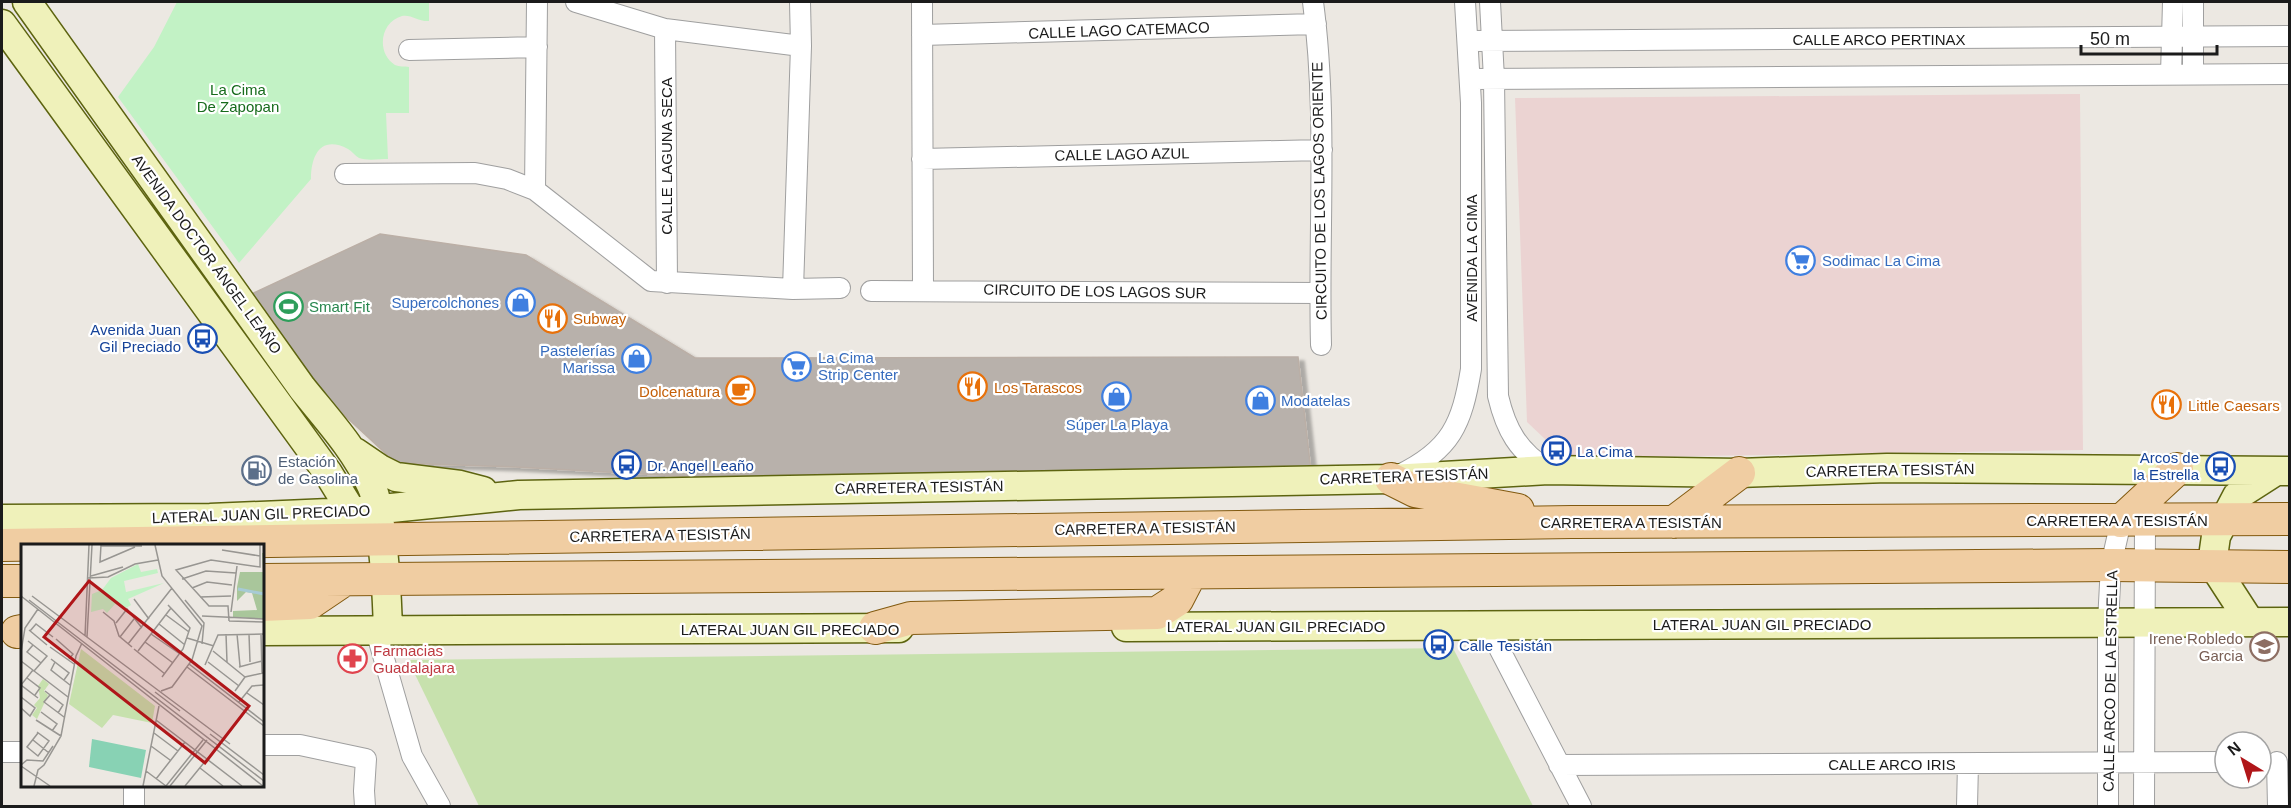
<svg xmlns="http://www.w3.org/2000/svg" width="2291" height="808" font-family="Arial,sans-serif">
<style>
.commercial{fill:#ebd3d2}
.grass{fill:#c7e1ad}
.park{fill:#c2f2c5}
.building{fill:#b8b1ab;stroke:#bbafa6;stroke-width:1.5;filter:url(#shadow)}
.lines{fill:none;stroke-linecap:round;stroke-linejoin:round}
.street-casing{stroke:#9f9f9f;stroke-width:22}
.secondary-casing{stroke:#5d6410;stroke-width:31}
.primary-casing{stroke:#825a10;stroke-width:34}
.street{stroke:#fff;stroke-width:20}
.secondary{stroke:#eff1ba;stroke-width:28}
.primary{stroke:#f0cda2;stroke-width:32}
.labels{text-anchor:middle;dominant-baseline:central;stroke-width:4.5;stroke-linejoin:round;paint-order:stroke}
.street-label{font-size:15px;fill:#1b1b1b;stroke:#fff}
.park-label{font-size:15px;fill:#176b1c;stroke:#fff}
.shop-label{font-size:15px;fill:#366cbe;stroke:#fff;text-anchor:start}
.leisure-label{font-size:15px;fill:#27864d;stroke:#fff;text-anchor:start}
.food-label{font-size:15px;fill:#c56008;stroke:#fff;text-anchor:start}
.transit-label{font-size:15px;fill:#164399;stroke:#fff;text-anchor:start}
.service-label{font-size:15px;fill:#4e5e75;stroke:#fff;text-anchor:start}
.education-label{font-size:15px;fill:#785e54;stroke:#fff;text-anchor:end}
.health-label{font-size:15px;fill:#be3a42;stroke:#fff;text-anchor:start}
.inset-river{fill:none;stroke:#a7cbd5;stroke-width:3}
.inset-road{fill:none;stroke:#989692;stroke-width:1.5}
.view{fill:#b01619;fill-opacity:0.15;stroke:#b01619;stroke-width:3}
.inset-edge{fill:none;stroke:#1b1b1b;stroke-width:3}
</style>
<defs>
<filter id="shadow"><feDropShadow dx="6" dy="4" stdDeviation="1.5" flood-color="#0004"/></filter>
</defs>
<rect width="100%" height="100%" fill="#ece8e2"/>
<path class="commercial" d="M2080,94L2083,450L1565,458L1527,422L1515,98Z"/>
<path class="grass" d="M1453,648L1533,806H479L408,660Z"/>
<path class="park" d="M177,2H429V21C419,22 411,14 402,16C380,22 376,53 395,65C399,67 405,66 409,67V113H386L388,159C380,159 367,161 359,158C355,156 352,151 348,149C321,135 311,155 311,179L239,263L118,97L154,47Z"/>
<path class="building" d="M380,234L526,255L695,358L1298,357L1311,472L768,481L516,467L396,463L301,375L245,297Z"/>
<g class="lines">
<defs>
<path id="street" d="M576,2L665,29L801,46
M922,2L923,290
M1313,2C1328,115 1318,231 1321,345
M1490,2L1494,79L1498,396C1506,430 1518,451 1548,470
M665,29L667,283
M922,35L1316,24
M1468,41L2290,36
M409,50L537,47
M2171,74L2173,2
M2193,74V2
M1470,79L2290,74
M922,159L1322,150
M345,174L475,173L507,179L535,190L651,281L793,289L840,288
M535,190L537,2
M793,289L801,46L800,2
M871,291L1320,293
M1399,475C1451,450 1462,424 1471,369V103L1465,2
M1487,625L1581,806
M376,631L412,756L440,806
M262,745H300L366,759L364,791L365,806
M2,752H22
M2277,762L2278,806
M1559,765L2225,762
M134,806V786
M1967,806L1968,764
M2108,806V622L2111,565L2121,521
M2144,806L2145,520"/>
<path id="secondary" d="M27,2L302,388C326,418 355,449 371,485C377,497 378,512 380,525C385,560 387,595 388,631
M2,24L328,473L352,512L358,526
M355,452L380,469L396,477L460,485L483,491
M2,519L210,518L352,512L519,495L1391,479L1548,470L1739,473L1887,468L2290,471
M2250,622L2215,568L2214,550L2216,536L2237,496L2276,471
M1126,627L2290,622
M262,631L899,628"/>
<path id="primary" d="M1391,479L1415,491L1518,510
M2121,521L2177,469
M1674,522L1739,473
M2,545L1572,522L2290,519
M262,580L2111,565L2290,567
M2,581H22
M262,605L310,603L344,580
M875,628L911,618L1157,613L1177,600L1191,573
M17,632L22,631"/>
</defs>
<use href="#street" class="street-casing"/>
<use href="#secondary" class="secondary-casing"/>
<use href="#primary" class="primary-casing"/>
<use href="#street" class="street"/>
<use href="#secondary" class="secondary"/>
<use href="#primary" class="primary"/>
</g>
<defs>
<symbol id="supermarket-ring" viewBox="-11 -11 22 22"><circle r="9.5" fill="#fff" stroke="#3f7fe0" stroke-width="1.5"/><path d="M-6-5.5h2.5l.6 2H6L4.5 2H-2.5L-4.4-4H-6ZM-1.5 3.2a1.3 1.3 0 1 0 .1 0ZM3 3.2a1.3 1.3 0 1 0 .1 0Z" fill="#3f7fe0"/></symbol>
<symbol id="shop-ring" viewBox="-11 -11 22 22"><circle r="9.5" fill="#fff" stroke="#3f7fe0" stroke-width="1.5"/><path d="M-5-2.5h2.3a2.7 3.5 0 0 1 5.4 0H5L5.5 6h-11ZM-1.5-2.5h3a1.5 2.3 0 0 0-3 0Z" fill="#3f7fe0"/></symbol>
<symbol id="stadium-ring" viewBox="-11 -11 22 22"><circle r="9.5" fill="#fff" stroke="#2e9e5b" stroke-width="1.5"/><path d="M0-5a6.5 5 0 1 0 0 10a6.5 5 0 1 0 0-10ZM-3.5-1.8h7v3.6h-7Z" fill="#2e9e5b"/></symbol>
<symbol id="restaurant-ring" viewBox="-11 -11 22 22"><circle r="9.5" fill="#fff" stroke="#e8710a" stroke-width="1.5"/><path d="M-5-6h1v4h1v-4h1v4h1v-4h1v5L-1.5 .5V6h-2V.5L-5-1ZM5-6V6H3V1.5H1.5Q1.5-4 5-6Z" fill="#e8710a"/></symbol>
<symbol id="bus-ring" viewBox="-11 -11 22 22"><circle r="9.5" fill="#fff" stroke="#1a4fb4" stroke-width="1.5"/><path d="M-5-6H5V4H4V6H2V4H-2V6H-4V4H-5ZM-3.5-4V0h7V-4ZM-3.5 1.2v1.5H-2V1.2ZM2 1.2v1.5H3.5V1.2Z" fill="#1a4fb4"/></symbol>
<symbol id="cafe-ring" viewBox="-11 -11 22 22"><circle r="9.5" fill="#fff" stroke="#e8710a" stroke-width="1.5"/><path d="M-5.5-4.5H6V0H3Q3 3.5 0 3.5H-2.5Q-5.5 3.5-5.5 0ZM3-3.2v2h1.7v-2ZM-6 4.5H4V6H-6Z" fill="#e8710a"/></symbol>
<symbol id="fuel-ring" viewBox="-11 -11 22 22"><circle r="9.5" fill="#fff" stroke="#5c6f8a" stroke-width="1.5"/><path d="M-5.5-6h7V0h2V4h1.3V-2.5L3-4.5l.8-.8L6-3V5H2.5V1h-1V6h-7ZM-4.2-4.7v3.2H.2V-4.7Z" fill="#5c6f8a"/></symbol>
<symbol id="school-ring" viewBox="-11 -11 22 22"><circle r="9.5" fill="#fff" stroke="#8d6e63" stroke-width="1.5"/><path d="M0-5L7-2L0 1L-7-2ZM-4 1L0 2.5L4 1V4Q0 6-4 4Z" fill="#8d6e63"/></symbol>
<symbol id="pharmacy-ring" viewBox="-11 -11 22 22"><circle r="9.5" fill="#fff" stroke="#e0444e" stroke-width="1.5"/><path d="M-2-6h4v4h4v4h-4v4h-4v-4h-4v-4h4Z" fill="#e0444e"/></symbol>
</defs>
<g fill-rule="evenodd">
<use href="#supermarket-ring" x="1784" y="244" width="33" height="33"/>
<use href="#shop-ring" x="504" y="286" width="33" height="33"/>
<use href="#stadium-ring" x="272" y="290" width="33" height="33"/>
<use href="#restaurant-ring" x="536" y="302" width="33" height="33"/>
<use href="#bus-ring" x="186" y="322" width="33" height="33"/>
<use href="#shop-ring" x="620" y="342" width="33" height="33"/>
<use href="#supermarket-ring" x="780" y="350" width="33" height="33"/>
<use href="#restaurant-ring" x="956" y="370" width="33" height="33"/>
<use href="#cafe-ring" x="724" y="374" width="33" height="33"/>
<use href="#shop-ring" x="1100" y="380" width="33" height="33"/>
<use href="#shop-ring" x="1244" y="384" width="33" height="33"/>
<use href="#restaurant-ring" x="2150" y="388" width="33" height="33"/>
<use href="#bus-ring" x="1540" y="434" width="33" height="33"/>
<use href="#bus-ring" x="610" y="448" width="33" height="33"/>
<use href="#bus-ring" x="2204" y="450" width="33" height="33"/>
<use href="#fuel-ring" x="240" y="454" width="33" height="33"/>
<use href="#bus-ring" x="1422" y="628" width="33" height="33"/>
<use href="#school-ring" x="2248" y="630" width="33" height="33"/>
<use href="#pharmacy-ring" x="336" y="642" width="33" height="33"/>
</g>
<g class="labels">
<g class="street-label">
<text transform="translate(1119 30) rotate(-2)">CALLE LAGO CATEMACO</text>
<text x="1879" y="39">CALLE ARCO PERTINAX</text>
<text transform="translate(1122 154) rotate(-1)">CALLE LAGO AZUL</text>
<text transform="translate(666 156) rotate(-90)">CALLE LAGUNA SECA</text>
<text transform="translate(1319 191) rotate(-91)">CIRCUITO DE LOS LAGOS ORIENTE</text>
<text transform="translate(207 254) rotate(54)">AVENIDA DOCTOR ÁNGEL LEAÑO</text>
<text transform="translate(1471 258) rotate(-90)">AVENIDA LA CIMA</text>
<text transform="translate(1095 291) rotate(1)">CIRCUITO DE LOS LAGOS SUR</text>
<text transform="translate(1890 470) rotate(-1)">CARRETERA TESISTÁN</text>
<text transform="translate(1404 476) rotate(-2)">CARRETERA TESISTÁN</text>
<text transform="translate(919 487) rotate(-1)">CARRETERA TESISTÁN</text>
<text transform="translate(261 514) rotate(-2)">LATERAL JUAN GIL PRECIADO</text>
<text x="2117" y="520">CARRETERA A TESISTÁN</text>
<text x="1631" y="522">CARRETERA A TESISTÁN</text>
<text transform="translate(1145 528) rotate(-1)">CARRETERA A TESISTÁN</text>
<text transform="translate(660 535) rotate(-1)">CARRETERA A TESISTÁN</text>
<text x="1762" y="624">LATERAL JUAN GIL PRECIADO</text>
<text x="1276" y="626">LATERAL JUAN GIL PRECIADO</text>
<text x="790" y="629">LATERAL JUAN GIL PRECIADO</text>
<text transform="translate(2110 681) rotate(-89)">CALLE ARCO DE LA ESTRELLA</text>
<text x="1892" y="764">CALLE ARCO IRIS</text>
</g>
<g class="park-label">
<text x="238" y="89">La Cima<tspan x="238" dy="17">De Zapopan</tspan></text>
</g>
<g class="shop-label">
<text x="1822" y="260">Sodimac La Cima</text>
<text x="499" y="302" text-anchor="end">Supercolchones</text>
<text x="615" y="350" text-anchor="end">Pastelerías<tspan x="615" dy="17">Marissa</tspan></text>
<text x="818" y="357">La Cima<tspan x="818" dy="17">Strip Center</tspan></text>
<text x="1281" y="400">Modatelas</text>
<text x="1117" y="424" text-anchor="middle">Súper La Playa</text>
</g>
<g class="leisure-label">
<text x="309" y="306">Smart Fit</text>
</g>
<g class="food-label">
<text x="573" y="318">Subway</text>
<text x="994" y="387">Los Tarascos</text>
<text x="720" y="391" text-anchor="end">Dolcenatura</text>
<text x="2188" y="405">Little Caesars</text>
</g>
<g class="transit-label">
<text x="181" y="329" text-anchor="end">Avenida Juan<tspan x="181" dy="17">Gil Preciado</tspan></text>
<text x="1577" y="451">La Cima</text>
<text x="2199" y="457" text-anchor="end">Arcos de<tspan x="2199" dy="17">la Estrella</tspan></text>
<text x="647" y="465">Dr. Angel Leaño</text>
<text x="1459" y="645">Calle Tesistán</text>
</g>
<g class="service-label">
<text x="278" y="461">Estación<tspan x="278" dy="17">de Gasolina</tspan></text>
</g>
<g class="education-label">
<text x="2243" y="638">Irene Robledo<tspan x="2243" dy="17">Garcia</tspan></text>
</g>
<g class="health-label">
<text x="373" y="650">Farmacias<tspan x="373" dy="17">Guadalajara</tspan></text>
</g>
</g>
<g transform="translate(21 544)">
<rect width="243" height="243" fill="#ece8e2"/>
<path d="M60,105L134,162L131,179L92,171L81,184L48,160ZM22,135L28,140L23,147L27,151L16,175L11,171L16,164L13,161L19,154L17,142Z" fill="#c7e1ad"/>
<path d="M241,9H243V75L212,73V67L236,66L231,49L225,48L216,57V43L219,28H242Z" fill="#a9c69b"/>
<path d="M117,20L120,28L136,25L137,29L103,37L105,48L143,39L107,55L110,61L105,64L94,60L86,69L82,65L70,68L71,50L81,46L90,34Z" fill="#c2f2c5"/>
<path d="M71,195L125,206L120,234L68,223Z" fill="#88d2b4"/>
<path class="inset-river" d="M217,45L243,50"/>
<path class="inset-road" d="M80,1L79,18L114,3M134,1L141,32L181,82L171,116L151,143L140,147M80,2H121M201,6L239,12M70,32L102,23M67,34L87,33L114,20L137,16M161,35L185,27L215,29M171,44L186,38L211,41M0,52L242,242M11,52L209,200M179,53L210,52M113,55L128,75M8,56L243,237M164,56L183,79L181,100M82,68L93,77L98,92L111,103M210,68L216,22M145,71L168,88M181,72L243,75M208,77L207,62H188L155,26L190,16L239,23V1M208,77L243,78M95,79L106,65L121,84M138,80L164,101M8,86L26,101M9,87L15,80L32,93M130,90L159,110M205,90L206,118M216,90L219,122M228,90L229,118M240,90L241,129M64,92L68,1M66,93L71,1M99,93L113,75M166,94L193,102M35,95L52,110L48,115M7,97L26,112L13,127M124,98L152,119M107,100L151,44M12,101L6,108L20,119M29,103L53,120M113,105L144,130M117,107L150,64M192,107L224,133M0,108L4,84L17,65M30,115L48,129L43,136M0,117L47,153M34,118L30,126L49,141M187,118L218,142M168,120L243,178M184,121L197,91L243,90M166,123L243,182M218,123L241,117M12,126L0,141L17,154M141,133L162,105L169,84L147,61M6,134L19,144L14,151M24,147L42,161L37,169M214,147L224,133L242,129M134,148L159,167M226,149L243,161M29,151L23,158L43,173M0,153L14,164L9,172L0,164M218,158L231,142L243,141M20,168L36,180L31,187M15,176L40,192M135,176L221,242M16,188L28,197L17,212L6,203L17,189M133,189L157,207M189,190L243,231M12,196L28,209M130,202L149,216M0,221L6,216L22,217L32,202M0,222L29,242M179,224L202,242M125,227L145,242M135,235L164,198M13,242L17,226L23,221L40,192L55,112L61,99M122,242L138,162M145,242L182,196M149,242L186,196M164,242L186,215"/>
<path class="view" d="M68,37L228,162L184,219L23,93Z"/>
<rect width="243" height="243" class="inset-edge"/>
</g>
<rect width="2291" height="808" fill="none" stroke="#1b1b1b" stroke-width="6"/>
<g transform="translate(2243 760) rotate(322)"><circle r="28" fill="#ffffff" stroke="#a4a4a4" stroke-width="1.5"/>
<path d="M0-4.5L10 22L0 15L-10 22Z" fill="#b01619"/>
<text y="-9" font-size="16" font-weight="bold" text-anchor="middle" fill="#1b1b1b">N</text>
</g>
<path d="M2081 45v9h136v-9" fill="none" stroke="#1b1b1b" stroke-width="3"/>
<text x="2090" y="45" font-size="18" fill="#1b1b1b" stroke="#ffffff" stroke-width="4.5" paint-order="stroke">50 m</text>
</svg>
